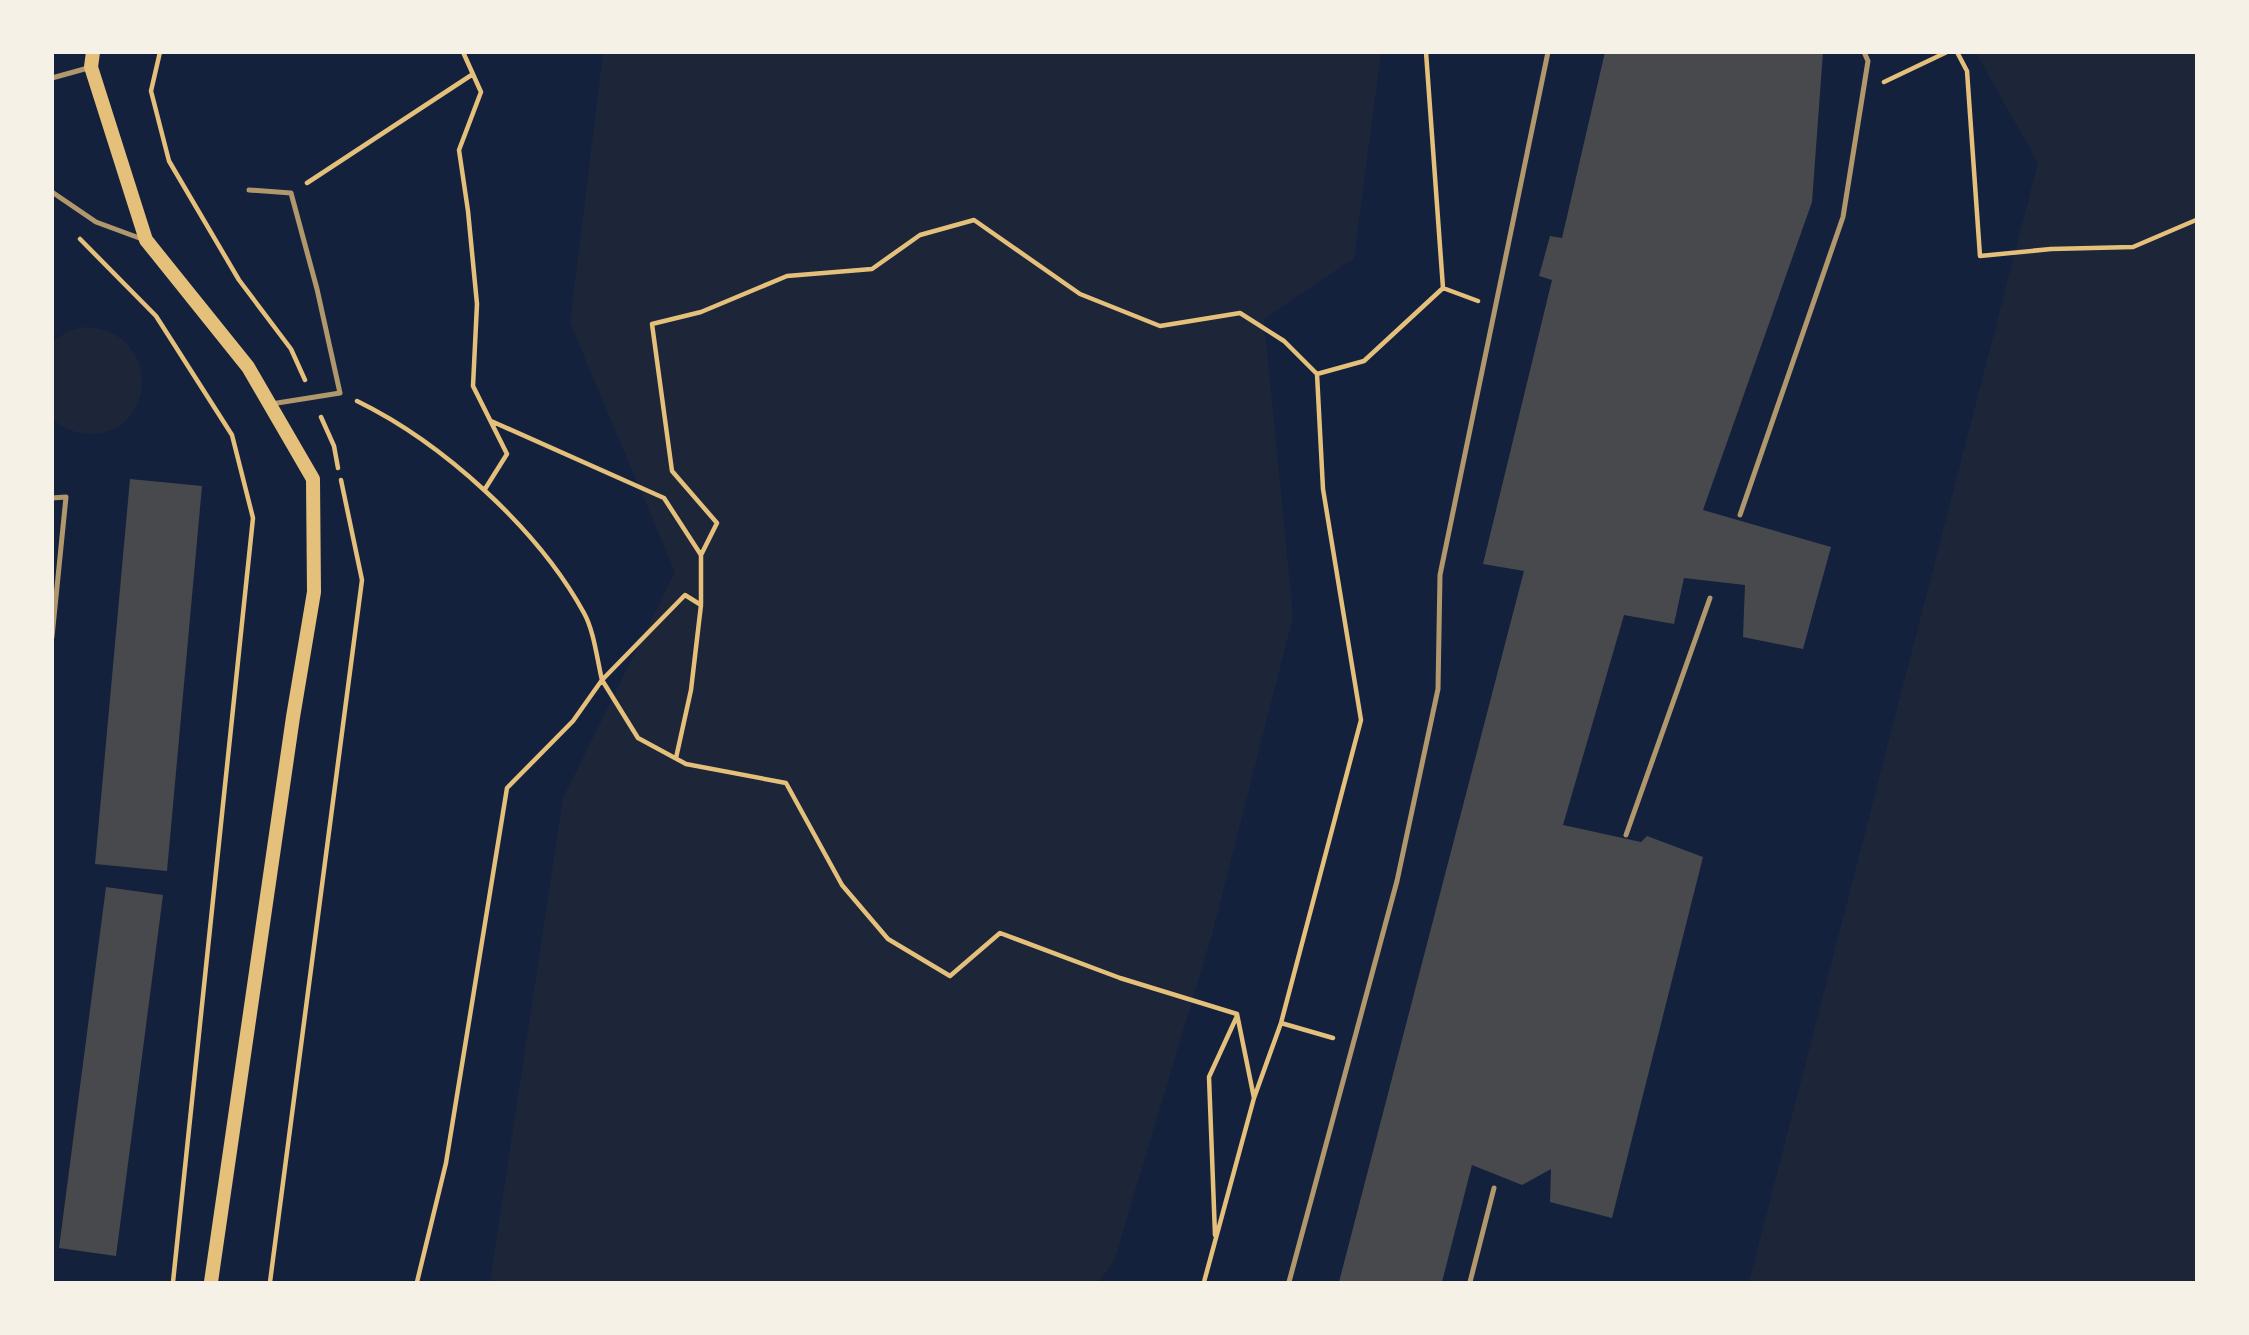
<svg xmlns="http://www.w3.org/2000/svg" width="2249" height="1335" font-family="Quicksand,sans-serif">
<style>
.green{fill:#1d2539}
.building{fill:#48494c}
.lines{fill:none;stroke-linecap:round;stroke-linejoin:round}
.path{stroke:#e5c07b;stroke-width:4.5}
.service{stroke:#b1986c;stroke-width:5}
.secondary{stroke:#e5c07b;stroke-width:14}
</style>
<rect width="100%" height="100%" fill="#14213d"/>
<path class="green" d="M603,53H1381L1354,258L1264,319L1293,617L1211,938L1114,1261L1099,1282H490L563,798L675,572L570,323Z
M1976,53H2196V1282H1749L2038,163Z
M85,327C168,331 155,444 81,433C70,431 60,427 52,418L53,341L68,331Z"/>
<path class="building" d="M1605,52H1823L1812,202L1703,510L1831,547L1803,649L1743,637L1745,585L1684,578L1674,624L1624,615L1563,825L1641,842L1647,836L1703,857L1612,1218L1550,1202L1551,1169L1522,1185L1472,1165L1442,1282H1339L1524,571L1483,564L1552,280L1539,276L1550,236L1562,238Z
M130,479L202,486L167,871L95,864Z
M106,887L163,895L116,1256L59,1248Z"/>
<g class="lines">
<path class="path" d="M160,52L151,91L169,161L239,280L291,349L305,380
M463,52L481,92L459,150L468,211L477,304L473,386L507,454L485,489
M1957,52L1967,71L1980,256L2051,249L2133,247L2196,220
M1884,82L1947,52
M307,183L473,74
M80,239L156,316L232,435L253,518L173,1282
M1443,288L1478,301
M357,401C443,443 538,529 584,613C594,631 597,659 602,680L573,721L507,788L446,1163L417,1282
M321,417L334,446L338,468
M491,421L664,498L701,555V604
M701,555L717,523L672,471L652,324L701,312L787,276L872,269L920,235L974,220L1080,294L1160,326L1240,313L1284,341L1317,374
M676,758L691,690L701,605L685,595L602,680L638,738L686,764L786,783L842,885L888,939L950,976L1000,933L1120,978L1237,1014L1254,1098
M1281,1023L1361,720L1323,489L1317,374L1364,361L1443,288L1426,52
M1215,1235L1209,1077L1237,1016
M270,1282L362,580L341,480
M1204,1282L1254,1098L1281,1023L1333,1038"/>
<path class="service" d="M52,78L88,68
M249,190L291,193L317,289L340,393L271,404
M52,192L96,222L142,239
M52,498L66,497L52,637
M1740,515L1843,217L1868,61L1864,52
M1626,835L1710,598
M1289,1282L1397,881L1438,689L1440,575L1548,52
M1470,1282L1494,1188"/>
<path class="secondary" d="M93,52L91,67L146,240L248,367L313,479L314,592L293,717L211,1282"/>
</g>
<rect width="2249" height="1335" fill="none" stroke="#f6f1e7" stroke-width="108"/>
</svg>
